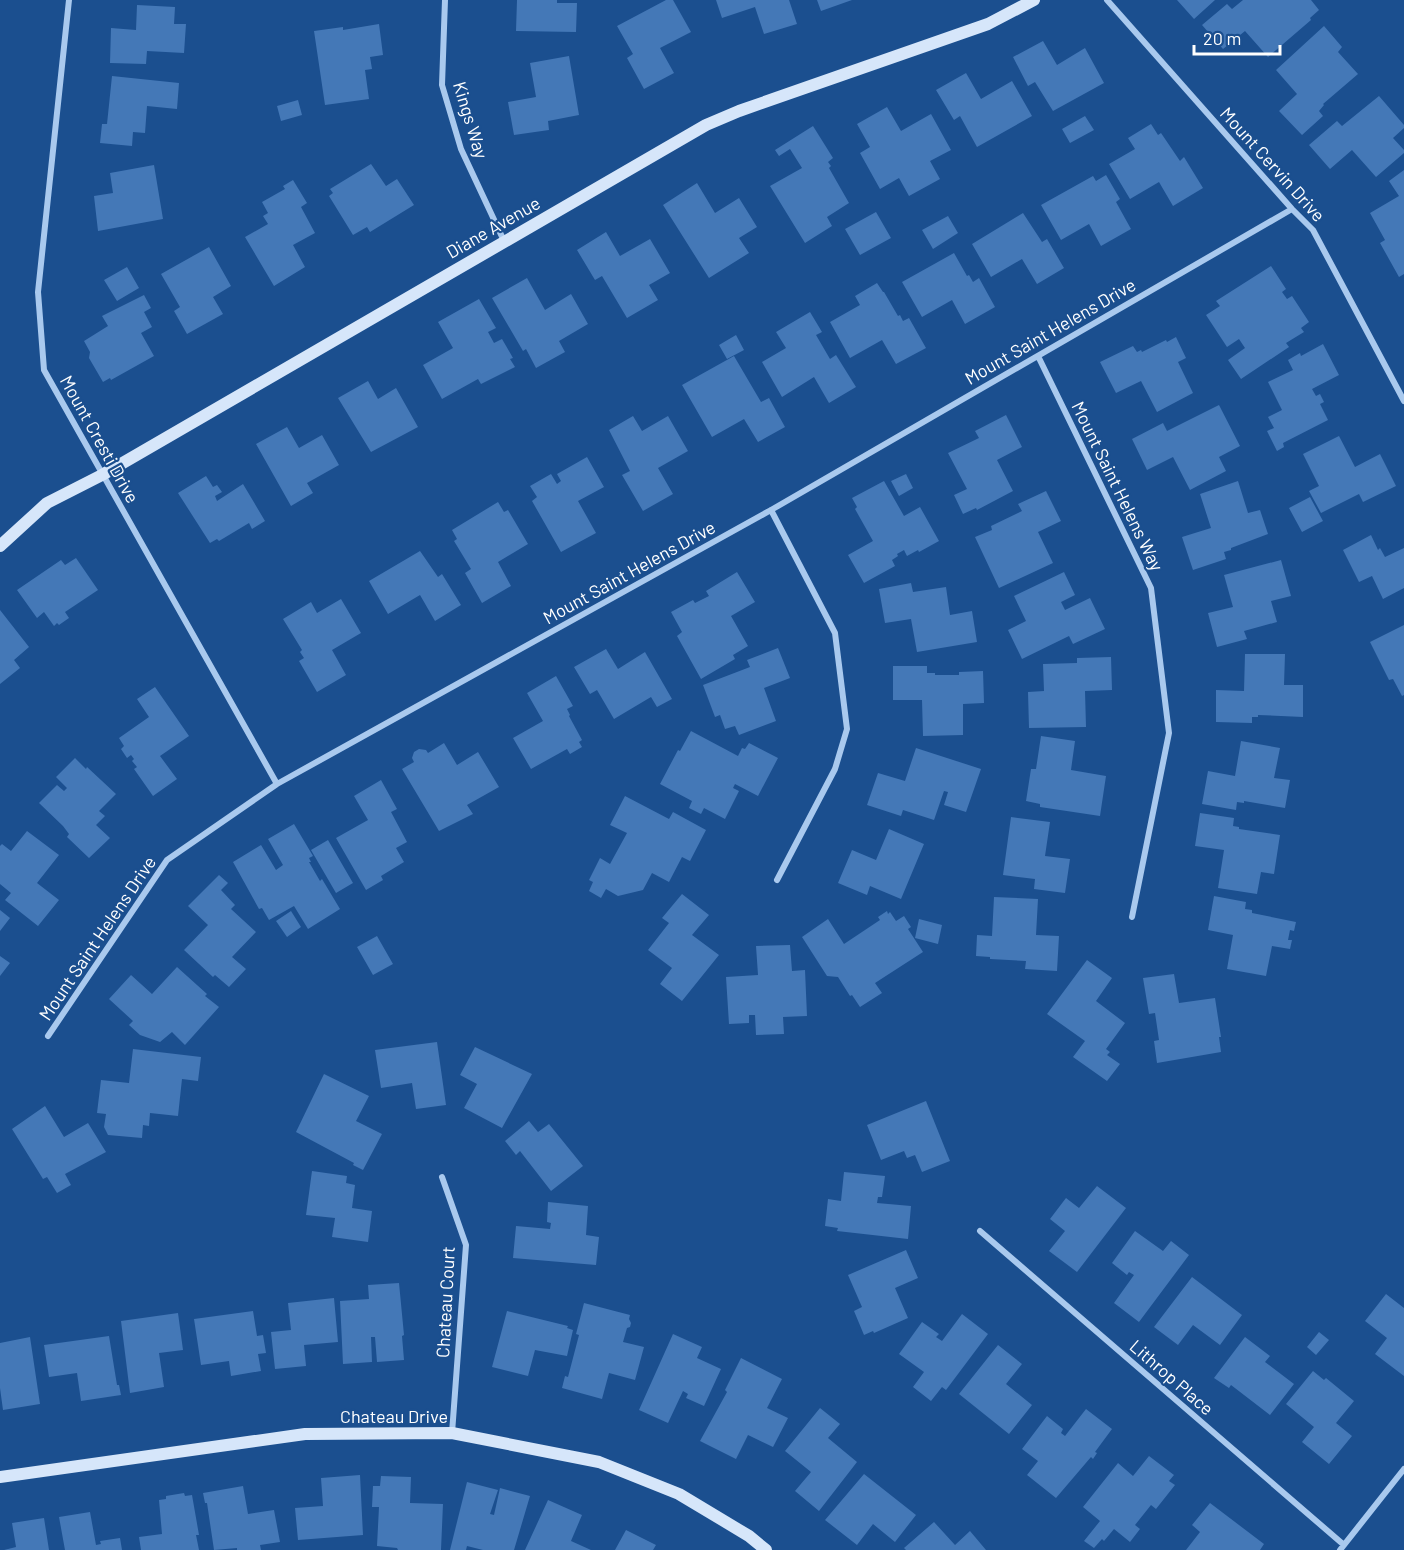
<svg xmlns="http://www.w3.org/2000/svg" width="1404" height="1550" font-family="Barlow,sans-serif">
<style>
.building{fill:#4478b7}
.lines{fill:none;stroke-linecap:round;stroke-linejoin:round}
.street{stroke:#a9c9ee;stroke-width:6}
.secondary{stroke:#d6e6fa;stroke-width:12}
.labels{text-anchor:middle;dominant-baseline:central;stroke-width:4.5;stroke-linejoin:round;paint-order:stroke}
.street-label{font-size:18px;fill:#fff;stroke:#1b4f8f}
</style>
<rect width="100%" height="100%" fill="#1b4f8f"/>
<path class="building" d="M517,0H557V3H577L576,32L516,31Z
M666,0H673L691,32L660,48L674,73L644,89L627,58L633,54L617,26Z
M716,0H789L797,24L764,34L755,7L722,18Z
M817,0H852L821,11Z
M1177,0H1215L1194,19Z
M1243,0H1311L1319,10L1310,18L1311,20L1268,57L1245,31L1223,49L1202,25L1227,4L1232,9Z
M137,5L175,7L174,24H186L184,53L147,51L146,64L110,63L111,28L136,30Z
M379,24L383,55L370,57L372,69L365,70L369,99L325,105L314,31L343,27V30Z
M1324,26L1342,47L1338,52L1358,74L1323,104L1324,105L1319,111L1323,116L1302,135L1279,111L1297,94L1276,70Z
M1043,41L1057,65L1085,48L1104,83L1053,111L1035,82L1028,86L1013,57Z
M569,56L579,115L548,121L549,130L514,135L508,102L536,97L530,63Z
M966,73L981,99L1012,81L1032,116L977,147L960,116L954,120L936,90Z
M112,76L179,83L177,109L147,106L145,133L133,132L132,146L100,143L102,124H107Z
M1379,96L1404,125V128L1393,138L1404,150V153L1376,177L1352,150L1330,169L1309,145L1337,121L1342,126Z
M298,100L302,115L281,121L277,106Z
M887,107L901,131L931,114L951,150L930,161L940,179L909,196L899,178L880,189L860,153L870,147L857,124Z
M1085,116L1094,130L1070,143L1062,129Z
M1151,124L1158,135L1161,133L1180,161L1184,157L1203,188L1173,206L1159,182L1130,199L1109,164L1135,149L1128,138Z
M813,126L833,158L828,162L831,166L829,168L849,203L827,217L832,226L805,243L770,186L802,168L790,149L779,156L775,150Z
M371,164L386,186L397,179L414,205L370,232L367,227L353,235L329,196L333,193L330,189Z
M154,165L163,219L98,231L94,196L113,193L110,173Z
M1404,170V274L1399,277L1380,243L1385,240L1370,213L1399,196L1389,181Z
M1106,175L1120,199L1116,202L1131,229L1101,246L1089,224L1061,240L1041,205L1093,176L1096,181Z
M293,180L307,203L301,207L315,233L293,245L305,267L274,286L245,237L268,224L263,216L268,213L262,202L285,189L283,186Z
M697,183L715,213L739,198L757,227L739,238L749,253L709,278L663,205Z
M876,212L891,238L860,255L845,229Z
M1023,213L1042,242L1047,239L1064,268L1037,284L1022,259L991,277L972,244Z
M948,216L958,233L933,249L922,230Z
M606,232L620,256L650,239L670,273L649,285L658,300L627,318L602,276L595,280L577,250Z
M209,247L231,286L213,297L223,314L187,334L174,311L180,307L161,274Z
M954,253L967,276L969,275L973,282L979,278L995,307L965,324L952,300L922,317L902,282Z
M1271,266L1286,289L1282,292L1287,299L1292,296L1309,322L1301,328L1304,332L1286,343L1289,347L1241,379L1228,360L1245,348L1239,339L1227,347L1206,315L1220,306L1216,301Z
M127,267L139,288L117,301L104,280Z
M527,278L545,310L571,294L588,324L559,341L565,352L536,368L526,349L523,351L492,298Z
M877,283L883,292H884L898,316L900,315L903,321L909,318L926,348L896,364L882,340L850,358L830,322L860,305L855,296Z
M144,295L151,308L144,312L152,327L141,333L154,356L111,380L110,378L103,382L89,358L90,352L84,341L108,326L102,316Z
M479,299L496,328L488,332L494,343L502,339L513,358L510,359L515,367L481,384L478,379L442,399L423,365L453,348L438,322Z
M810,312L822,332L816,335L830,359L836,355L856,387L829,403L814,377L782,397L762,362L786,348L776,332Z
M736,335L744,350L727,359L719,345Z
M1176,337L1186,358L1178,362L1193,393L1157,412L1141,381L1116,393L1100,362L1133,346L1137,352L1141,350L1142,352L1166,340L1167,342Z
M1323,344L1339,375L1312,389L1316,396L1320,394L1324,402L1320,404L1328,420L1283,443L1284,447L1277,451L1267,431L1274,428L1268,417L1282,410L1268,382L1293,370L1288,360L1300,353L1301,356Z
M734,356L761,402L769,398L785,427L758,442L744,419L712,437L682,385Z
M368,381L378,399L396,388L418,427L371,452L338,398Z
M1219,405L1240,446L1219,457L1226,471L1190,490L1173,457L1147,470L1132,439L1163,423L1167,431Z
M1006,415L1022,447L997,460L1013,491L977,510L976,508L963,514L954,495L967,489L948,453L979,438L975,431Z
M633,416L642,431L668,416L688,451L658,468L673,494L643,511L622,475L630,471L609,430Z
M287,427L299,448L322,435L339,465L307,483L313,493L291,506L256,444Z
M1339,436L1355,467L1380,454L1396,486L1363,502L1359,494L1321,513L1309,491L1319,486L1303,454Z
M587,457L604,487L578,501L596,533L561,552L532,501L537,497L530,486L551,474L557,484L561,481L557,474Z
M906,474L913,488L899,496L891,481Z
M206,476L213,487L217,485L222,492L215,496L217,501L243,484L265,521L252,529L249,523L219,541L217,539L210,543L178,493Z
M884,481L904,516L920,507L939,541L919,552L918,550L907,556L904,550L897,554L898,556L892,560L895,566L864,583L848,555L873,541L855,509L857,507L852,498Z
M1238,481L1248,513L1260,510L1268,534L1231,548V550L1224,552L1226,559L1193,570L1182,537L1211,528L1200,494Z
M1046,491L1061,521L1038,532L1053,563L999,588L975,537L992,530L991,526L1022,511L1018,504Z
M1310,497L1323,521L1302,532L1289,508Z
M498,502L504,512L508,510L528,544L498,562L511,586L482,603L465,573L471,569L454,541L457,539L452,530Z
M1371,535L1378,550L1380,548L1385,557L1404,548V588L1383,599L1372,576L1359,582L1343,550Z
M420,551L438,577L442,574L461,605L435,621L420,595L388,614L369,581Z
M76,558L98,590L65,612L69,618L59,625L57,623L54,626L44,612L37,618L17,590L61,560L65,565Z
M1281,560L1291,596L1271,601L1277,622L1244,631L1247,639L1217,647L1208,613L1233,607L1224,575Z
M737,572L755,602L731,616L748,646L733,655L735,659L701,679L677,636L682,632L671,612L693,600L695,603L709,596L706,591Z
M1064,572L1075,595L1061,602L1065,610L1090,598L1105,629L1073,644L1069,636L1022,659L1008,630L1026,621L1014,596Z
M911,583L913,592L946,587L950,615L972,611L977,642L917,652L911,619L885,623L879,589Z
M341,599L361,633L332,650L346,675L317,692L299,661L304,658L300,652L302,650L283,619L311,602L317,613Z
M0,610L29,647L14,660L20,668L0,684Z
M1404,625V695L1402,696L1393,679L1389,680L1370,642Z
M778,648L790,678L764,688L776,721L739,735L735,726L725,729L720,715L715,717L703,685L750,667L747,660Z
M606,649L618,669L645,652L672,699L657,707L651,697L614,719L597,690L590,694L574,667Z
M1245,654H1285L1284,685H1303V717L1258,715V717H1252V723L1216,722V690L1244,691Z
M1111,657L1112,690L1085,691L1086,727L1029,728L1028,692L1044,691L1043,664L1077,663V658Z
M893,666H927V673H935V675H959V672L983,671L984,703L963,704V735L923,736L922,700H893Z
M556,676L573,706L567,709L570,715L569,716L582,740L579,742L582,747L570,754L567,749L531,769L513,738L543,721L527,693Z
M155,687L189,736L160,756L177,779L153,796L134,769L137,767L132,761L134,759L131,755L127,758L121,749L124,746L119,738L149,717L137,699Z
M691,731L738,756L742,748L745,749L749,743L778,758L758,796L735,784L733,788L739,791L725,819L704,808L701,814L689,808L692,801L660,784L678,750L680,751Z
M1041,736L1075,741L1071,770L1106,776L1100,816L1040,807V804L1026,801L1031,769H1036Z
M1241,741L1280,748L1274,778L1290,780L1285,808L1244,801V803L1237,802L1236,810L1202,804L1208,771L1235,776Z
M444,743L457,765L478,752L499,787L467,805L473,814L439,831L402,769L414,762L412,758L414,752L419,749L426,750L428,753Z
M916,748L981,769L966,812L944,805L948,792L944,791L934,820L903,810L901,816L867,805L878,773L905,781Z
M75,758L86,769L87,767L116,794L99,811L105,816L96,825L110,838L89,858L67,837L69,834L63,826L39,803L57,785L64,791L67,788L56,777Z
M381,780L397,809L391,812L407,842L396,848L404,862L381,876L383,880L366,890L336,838L368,820L354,796Z
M625,796L669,819L673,812L706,830L690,861L682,857L669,882L652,873L643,890L618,896L606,889L601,898L589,891L593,882L589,880L600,858L610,864L627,833L610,825Z
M1200,813L1234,818L1233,826L1239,827V829L1280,835L1274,874L1261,872L1257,894L1218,888L1224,850L1195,846Z
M1011,817L1050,822L1045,856L1070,859L1065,893L1034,889L1035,879L1003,875Z
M294,824L313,856L309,858L311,862H309L320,881L322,879L340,909L308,929L294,906L269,920L262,908L259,909L233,862L261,845L276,870L283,865L268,839Z
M889,829L924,844L901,899L870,886L867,895L838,883L852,850L876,860Z
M27,831L59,855L37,883L59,900L38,926L5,900L11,893L0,884V846L2,844L11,851Z
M328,840L353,883L336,893L311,850Z
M219,875L228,883L221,890L235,905L231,909L256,932L232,957L246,969L229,987L215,975L213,977L184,950L208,925L188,906Z
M682,894L709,915L692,935L719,955L682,1001L660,984L672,968L648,950L669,923L662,918Z
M1214,896L1246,902L1245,909L1252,910V913L1296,922L1294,931L1290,930L1288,940H1292L1290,949L1272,946L1266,976L1227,969L1233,935L1208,930Z
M994,897L1038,899L1036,935L1059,936L1057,971L1025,969L1026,961L990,959V957L976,956L977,935L992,936Z
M0,910L10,918L0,931Z
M291,911L301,927L287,937L276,921Z
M887,911L888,914L890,912L896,921L904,916L911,927L908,929L923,952L875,983L882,993L860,1007L852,995L850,996L838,977L827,976L802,937L828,919L844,944L880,920L878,917Z
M919,919L942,925L938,944L915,938Z
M377,936L393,964L373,975L357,947Z
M790,945L792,971L805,970L807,1016L783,1017L784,1034L756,1035L755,1015H749V1023L729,1024L726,977L758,975L756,946Z
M0,956L10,963L0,976Z
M1087,960L1112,978L1096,1001L1125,1023L1106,1049L1110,1052L1107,1055L1120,1064L1107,1081L1073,1057L1085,1041L1047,1014Z
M177,967L207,994L205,996L219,1007L185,1045L172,1032L160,1042L140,1035L129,1025L133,1021L109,999L131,975L152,994Z
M1174,974L1179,1003L1215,998L1221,1037H1219L1221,1052L1157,1063L1154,1041L1159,1040L1155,1013L1149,1014L1143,978Z
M437,1042L446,1105L416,1109L412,1083L381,1088L375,1050Z
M475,1047L532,1074L502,1128L464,1108L477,1084L460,1075Z
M133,1049L201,1057L198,1081L182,1079L178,1116L150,1113L149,1126L143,1125L142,1138L108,1135L104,1127L106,1114L97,1113L101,1080L129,1083Z
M324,1074L369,1096L356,1121L382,1134L363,1170L353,1165L354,1163L296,1132Z
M926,1101L950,1161L922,1172L915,1155L907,1158L904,1151L881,1160L867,1125Z
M45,1106L64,1137L88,1123L106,1152L65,1174L71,1185L57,1193L47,1177L43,1179L12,1129Z
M529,1121L538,1132L549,1124L583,1166L551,1191L520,1151L516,1155L505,1141Z
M312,1171L347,1176L346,1183L355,1185L352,1208L372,1211L368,1242L332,1237L335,1218L306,1215Z
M844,1172L885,1176L882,1197H878L877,1203L911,1206L908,1239L837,1231L838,1228L825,1226L828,1199L841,1201Z
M1097,1186L1126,1208L1077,1272L1049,1251L1065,1231L1050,1219L1066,1198L1079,1208Z
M548,1202L588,1206L586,1235L599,1237L596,1265L513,1258L516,1226L550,1229L551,1223L547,1222Z
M1135,1231L1163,1251L1171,1241L1189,1255L1139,1322L1114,1303L1134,1275L1129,1272L1127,1275L1112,1263Z
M906,1250L918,1278L895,1288L908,1318L874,1333L873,1331L864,1335L854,1311L862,1307L848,1275Z
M1192,1277L1242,1315L1220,1345L1193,1325L1178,1345L1154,1327Z
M399,1283L404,1335L402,1336L404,1360L377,1362L375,1337H371L372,1362L343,1364L340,1301L369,1299L368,1285Z
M1386,1294L1404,1308V1376L1375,1354L1387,1338L1365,1321Z
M334,1298L338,1342L304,1345L306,1366L275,1369L271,1332L291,1330L288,1303Z
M584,1303L630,1315L629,1319L631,1323L630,1327L627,1328L623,1342L644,1347L635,1380L609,1373L602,1399L562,1388L565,1376L568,1377L579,1335L576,1334Z
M253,1311L257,1336L263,1335L266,1353L258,1354L261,1371L231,1376L229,1361L201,1365L194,1319Z
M507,1311L568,1326L567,1328L573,1330L567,1356L535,1350L528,1376L492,1367Z
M178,1313L183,1350L159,1353L164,1387L130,1393L121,1321Z
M962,1314L988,1334L946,1390L942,1387L931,1401L913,1387L924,1372L899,1354L922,1322L939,1334L936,1337L942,1341Z
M1319,1332L1329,1340L1316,1355L1307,1347Z
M673,1334L702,1347L697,1358L721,1369L704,1406L686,1398L688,1394L683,1391L668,1423L639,1410Z
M109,1336L117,1385H119L121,1395L81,1401L77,1373L49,1377L44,1345Z
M30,1337L40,1404L3,1410L0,1388V1343Z
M1245,1337L1270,1356L1265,1362L1294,1384L1270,1415L1231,1385L1229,1388L1214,1378Z
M998,1345L1022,1364L1006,1384L1032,1405L1009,1434L959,1394Z
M741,1358L782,1379L767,1408L788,1418L773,1447L748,1435L736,1459L700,1441L727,1392L725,1390Z
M1313,1371L1324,1380L1326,1378L1354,1401L1336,1423L1352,1436L1329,1464L1302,1442L1314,1427L1286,1404Z
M820,1408L840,1424L828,1438L857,1462L819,1511L795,1491L811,1472L785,1451Z
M1086,1409L1112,1429L1095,1452L1097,1453L1093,1459L1091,1457L1056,1498L1027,1475L1038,1461L1022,1449L1047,1416L1063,1429L1061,1433L1065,1436Z
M1149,1456L1174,1475L1169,1481L1175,1485L1156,1509L1151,1505L1135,1525L1140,1529L1130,1542L1114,1529L1104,1541L1102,1539L1094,1548L1084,1541L1100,1521L1083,1507L1118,1463L1133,1476Z
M864,1474L916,1515L895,1542L873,1524L857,1545L825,1520Z
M360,1475L363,1535L298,1540L295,1508L323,1506L321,1478Z
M381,1476L411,1477L410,1503L443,1504L441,1550H398L397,1548L377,1546L379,1507H372L373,1486H380Z
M467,1482L498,1490L490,1514L494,1515L500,1488L530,1496L514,1550H483L467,1546L466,1550H450Z
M243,1486L248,1514L274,1510L280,1542L260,1545L261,1550H237V1548L214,1550L207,1503H205L203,1493Z
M184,1493L185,1496L192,1495L199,1535H196L199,1550H141L139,1537L162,1534L159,1500L166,1499V1496Z
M548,1500L582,1515L571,1541L591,1550H525Z
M1210,1503L1264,1544L1260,1550H1186L1200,1532L1192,1525Z
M90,1512L96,1545L101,1544L100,1541L120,1538L122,1550H65L59,1517Z
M44,1518L49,1550H4L16,1547L12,1523Z
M934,1522L955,1545L970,1531L986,1550H906L904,1548Z
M626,1530L656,1545L653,1550H615Z"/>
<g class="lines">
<path class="street" d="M69,0L38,292L44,370L277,784
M445,0L442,85L461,149L504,241
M1107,0L1292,209L1313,230L1404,401
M1038,356L1151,588L1169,733L1132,917
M771,510L835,633L847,729L835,769L777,880
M48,1036L167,860L277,784L771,510L1292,209
M442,1177L466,1245L452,1433
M980,1231L1344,1545
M1340,1550L1404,1469"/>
<path class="secondary" d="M0,546L47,503L102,475L706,125L739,111L988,24L1034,0
M0,1477L305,1434L452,1433L599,1462L679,1494L749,1536L766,1550"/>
</g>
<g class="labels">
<g class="street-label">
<text transform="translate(471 120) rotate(73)">Kings Way</text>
<text transform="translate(1273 164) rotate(48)">Mount Cervin Drive</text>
<text transform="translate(493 227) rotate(-30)">Diane Avenue</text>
<text transform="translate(1050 331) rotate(-30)">Mount Saint Helens Drive</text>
<text transform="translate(100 439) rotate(61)">Mount Cresti Drive</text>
<text transform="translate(1118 486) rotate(64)">Mount Saint Helens Way</text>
<text transform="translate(629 572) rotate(-29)">Mount Saint Helens Drive</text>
<text transform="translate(97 938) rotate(-56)">Mount Saint Helens Drive</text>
<text transform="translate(445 1302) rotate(-87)">Chateau Court</text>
<text transform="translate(1172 1377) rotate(41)">Lithrop Place</text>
<text x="394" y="1416">Chateau Drive</text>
</g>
</g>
<path d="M1194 45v9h86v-9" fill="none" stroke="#ffffff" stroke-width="3"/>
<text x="1203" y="45" font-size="18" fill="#ffffff" stroke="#1b4f8f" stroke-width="4.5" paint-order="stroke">20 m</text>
</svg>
